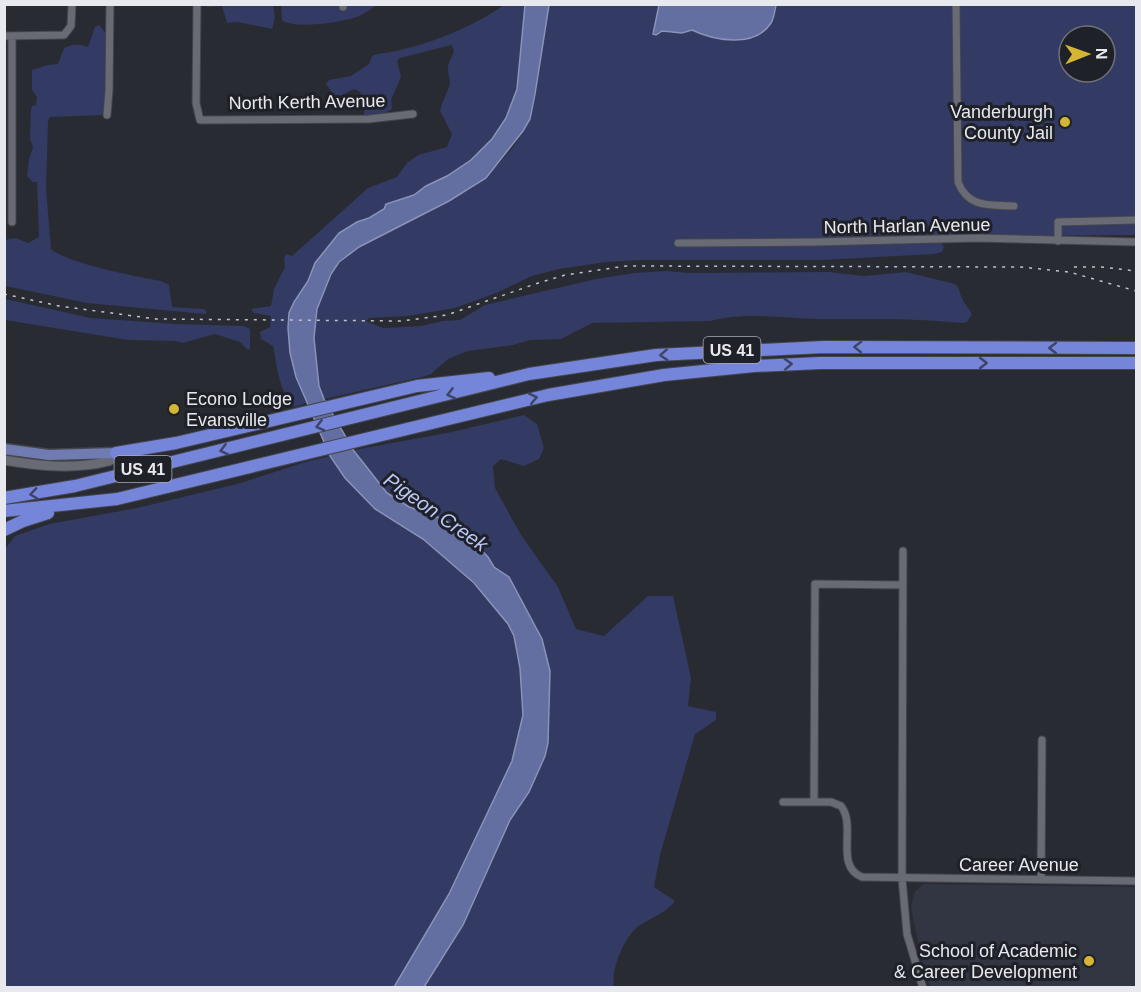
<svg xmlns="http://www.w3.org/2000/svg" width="1141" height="992" font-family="Arial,sans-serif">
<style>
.built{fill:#323542}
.green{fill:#333a63;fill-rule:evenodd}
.water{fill:#636ea1;stroke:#8b93b8;stroke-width:1.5}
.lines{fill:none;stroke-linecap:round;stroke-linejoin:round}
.street-casing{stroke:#45464d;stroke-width:9}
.secondary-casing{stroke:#45464d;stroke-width:11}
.primary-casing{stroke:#45464d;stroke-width:13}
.highway-casing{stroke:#45464d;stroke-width:14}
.street{stroke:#696b74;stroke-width:7}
.secondary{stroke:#696b74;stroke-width:9}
.primary{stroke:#707bb1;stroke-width:10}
.highway{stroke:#7585d9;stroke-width:12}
.rail{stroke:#c2c3c9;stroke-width:1.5;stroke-dasharray:3 6;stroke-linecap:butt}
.oneway{stroke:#3d4467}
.poi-dot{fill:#d5b534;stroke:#1f2129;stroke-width:2}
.labels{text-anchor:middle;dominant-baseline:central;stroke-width:6;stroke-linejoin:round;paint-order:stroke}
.shield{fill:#1f2129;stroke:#acadb4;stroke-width:1.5}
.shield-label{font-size:16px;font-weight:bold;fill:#e8e9ef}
.street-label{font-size:18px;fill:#e8e9ef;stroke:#1f2129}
.poi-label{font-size:18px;fill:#e8e9ef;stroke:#1f2129;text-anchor:end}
.water-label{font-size:20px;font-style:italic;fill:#bbc7f5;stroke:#1f2129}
</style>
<rect width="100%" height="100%" fill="#292b33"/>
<path class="built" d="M923,884L1136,887V987H930L921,957L911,907L914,893Z"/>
<path class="green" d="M206,5H273L275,18L272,29L238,22L227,23L222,6L207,7Z
M281,5H377C371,9 364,14 357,17C342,22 295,30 282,20Z
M504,5H525L517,89L506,118L492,139L471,160L447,176L426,186L414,195L386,204L384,209L369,218L357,222L315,263L308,281L294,302L296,377L306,403L295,407C279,394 277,365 273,346L261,339L260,332L270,327L271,316L254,313L251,309L271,306L274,289L285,267L284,258L286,254L292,256L368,188L397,177L407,163L418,155L447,147L452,134L440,111C442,102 446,95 449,87C452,80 447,74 448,67C449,57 458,53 451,45L400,58L397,61L401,77L391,100L392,109L381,115H364C364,105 366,93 354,89L336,98L326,84L329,80L351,76L369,64L372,56L377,54C419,49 470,29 504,5Z
M549,5H659L653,33L662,31L670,33L692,30L704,36L716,37L724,40L756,37L772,22L776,5H1136V235L945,236L942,244L944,247L942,252L934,254L822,260H641L606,262L559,269L532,276L496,293L455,308L408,316L369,318L366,321L383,328L421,326L443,321L460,320L485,305L596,279L634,273L667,271L688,273L829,272L864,276L906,272L955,284C960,289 959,292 962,298C964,304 969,308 972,314L967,322L963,323C915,318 868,319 820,319C783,318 746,312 710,321L592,323L561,339L530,340L513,345L468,351L448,359L431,374L422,377L324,399L319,386L314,338L317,309L331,274L339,262L359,247L389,230L469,190C490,175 520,144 529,120C536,103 537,82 539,64C542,44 545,24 549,5ZM1069,36H1105V72H1069Z
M99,25L107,35C107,57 113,96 102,115L50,117L48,121L46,188L51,249C66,263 138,277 161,281L169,285L172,307L204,309L207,312L205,314L87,303L5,286L4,240L16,238L28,243L39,237L37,182H33L27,176L29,159L33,147L30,139L31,110L32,106L36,105L37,97L32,90V70L48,65L58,64L64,48C73,44 78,44 88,47L95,27Z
M5,299L91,318L175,324L244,326L250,329V349L248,350L240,342L215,334L183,343L174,341L128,340L5,320Z
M524,415L537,424L544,448L539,459L524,466L501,459L493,466L495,488L521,535L558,587L576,629L604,636L648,596H673L691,678L688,706L716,712V720L695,734L660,855L654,887L675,901C666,913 653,917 640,925C624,936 611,969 614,987H424L463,925L510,820L529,792L545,756V647L509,577L494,567L488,557L465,534L443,519L409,507L387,493L354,450L452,432Z
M330,456L345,478L374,509L423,539L486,595L508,624L514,636L520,668L523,715L512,761L449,894L394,987H5L4,550L15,536L49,524L137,508L241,483L302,463Z"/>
<path class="water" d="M525,5H549L535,94L530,119L523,131L486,178L449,201L359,247L339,262L331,274L317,309L314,338L319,386L324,399L354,451L387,493L409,507L443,519L466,534L488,557L494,567L509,577L542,639L550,671L548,743L545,756L529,792L510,820L463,925L424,987H394L449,894L512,761L523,715L520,668L514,636L508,624L474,583L423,539L375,509L345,478L330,456L296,377L290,353L288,328L289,313L294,302L308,281L315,263L339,233L357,222L369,218L384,209L386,204L414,195L426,186L447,176L471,160L492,139L506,118L517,89Z
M659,5L776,4V5C775,10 774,18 771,23C755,48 715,41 692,30L682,33L662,31L656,35L653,34Z"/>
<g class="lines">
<defs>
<path id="street" d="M197,4L196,103L200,120L369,119L413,114
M956,4L958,182C968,208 989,205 1014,206
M343,7V4
M4,36L64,35L71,26L72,4
M12,36V222
M107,115L109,90L110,4
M1058,241V222L1136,220
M678,243L817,242L978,238L1136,242
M903,551L902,878L907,934L923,988
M783,802H831L841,806C857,826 834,866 862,877L1136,881
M814,802L815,584L903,585
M1041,879L1042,740"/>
<path id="secondary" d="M4,460C39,466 75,470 109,461L114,458L116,453"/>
<path id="primary" d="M4,449L49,455L116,453"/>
<path id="highway" d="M116,453L176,443L417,386L489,378
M4,498L75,486L529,374L656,355L824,347L1136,348
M4,511L117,499L548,395L664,375L754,366L820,363H1136
M4,530L23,521L48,513"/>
</defs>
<use href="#street" class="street-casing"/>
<use href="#secondary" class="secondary-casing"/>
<use href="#primary" class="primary-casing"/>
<use href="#highway" class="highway-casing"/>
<use href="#street" class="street"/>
<use href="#secondary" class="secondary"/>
<use href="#primary" class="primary"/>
<use href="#highway" class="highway"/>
<path class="rail" d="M1074,267H1102L1136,271
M4,294L59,306L156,319L402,321L447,315L535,284L565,275L626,266L1021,267L1069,272L1136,291"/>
</g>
<defs><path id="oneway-chevron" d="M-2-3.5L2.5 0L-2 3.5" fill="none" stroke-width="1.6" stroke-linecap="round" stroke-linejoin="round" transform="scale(1.5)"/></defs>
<g class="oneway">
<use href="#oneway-chevron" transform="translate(858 347) rotate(-179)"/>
<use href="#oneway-chevron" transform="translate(1053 348) rotate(-180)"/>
<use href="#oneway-chevron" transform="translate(664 355) rotate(177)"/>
<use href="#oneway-chevron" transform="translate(983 363)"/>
<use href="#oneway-chevron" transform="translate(788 364) rotate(-3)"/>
<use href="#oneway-chevron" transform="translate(451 394) rotate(166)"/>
<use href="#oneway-chevron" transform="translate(533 398) rotate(-13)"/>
<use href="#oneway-chevron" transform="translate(320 426) rotate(166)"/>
<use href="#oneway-chevron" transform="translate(224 450) rotate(166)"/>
<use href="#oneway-chevron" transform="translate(34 494) rotate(172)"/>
</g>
<g class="poi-dot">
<circle cx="1065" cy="122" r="6"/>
<circle cx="174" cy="409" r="6"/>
<circle cx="1089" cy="961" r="6"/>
</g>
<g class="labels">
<g class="shield">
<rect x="703.5" y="337" width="57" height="26" rx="4.5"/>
<rect x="114.5" y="456" width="57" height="26" rx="4.5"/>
</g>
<g class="shield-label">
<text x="732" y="350">US 41</text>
<text x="143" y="469">US 41</text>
</g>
<g class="street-label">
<text transform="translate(307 102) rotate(-1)">North Kerth Avenue</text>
<text transform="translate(907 226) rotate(-1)">North Harlan Avenue</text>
<text x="1019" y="865">Career Avenue</text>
</g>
<g class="poi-label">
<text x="1053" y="112">Vanderburgh<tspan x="1053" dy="21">County Jail</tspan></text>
<text x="186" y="399" text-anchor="start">Econo Lodge<tspan x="186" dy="21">Evansville</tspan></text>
<text x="1077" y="951">School of Academic<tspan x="1077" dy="21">&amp; Career Development</tspan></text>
</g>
<g class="water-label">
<text transform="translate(436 512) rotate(35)">Pigeon Creek</text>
</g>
</g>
<rect width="1141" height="992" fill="none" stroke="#e8e9ef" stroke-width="12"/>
<g transform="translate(1087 54) rotate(89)"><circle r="28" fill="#1f2129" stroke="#6f7178" stroke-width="1.5"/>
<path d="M0-4.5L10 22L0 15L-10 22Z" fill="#d5b534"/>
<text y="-9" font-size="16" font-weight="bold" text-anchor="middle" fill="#e8e9ef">N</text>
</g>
</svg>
